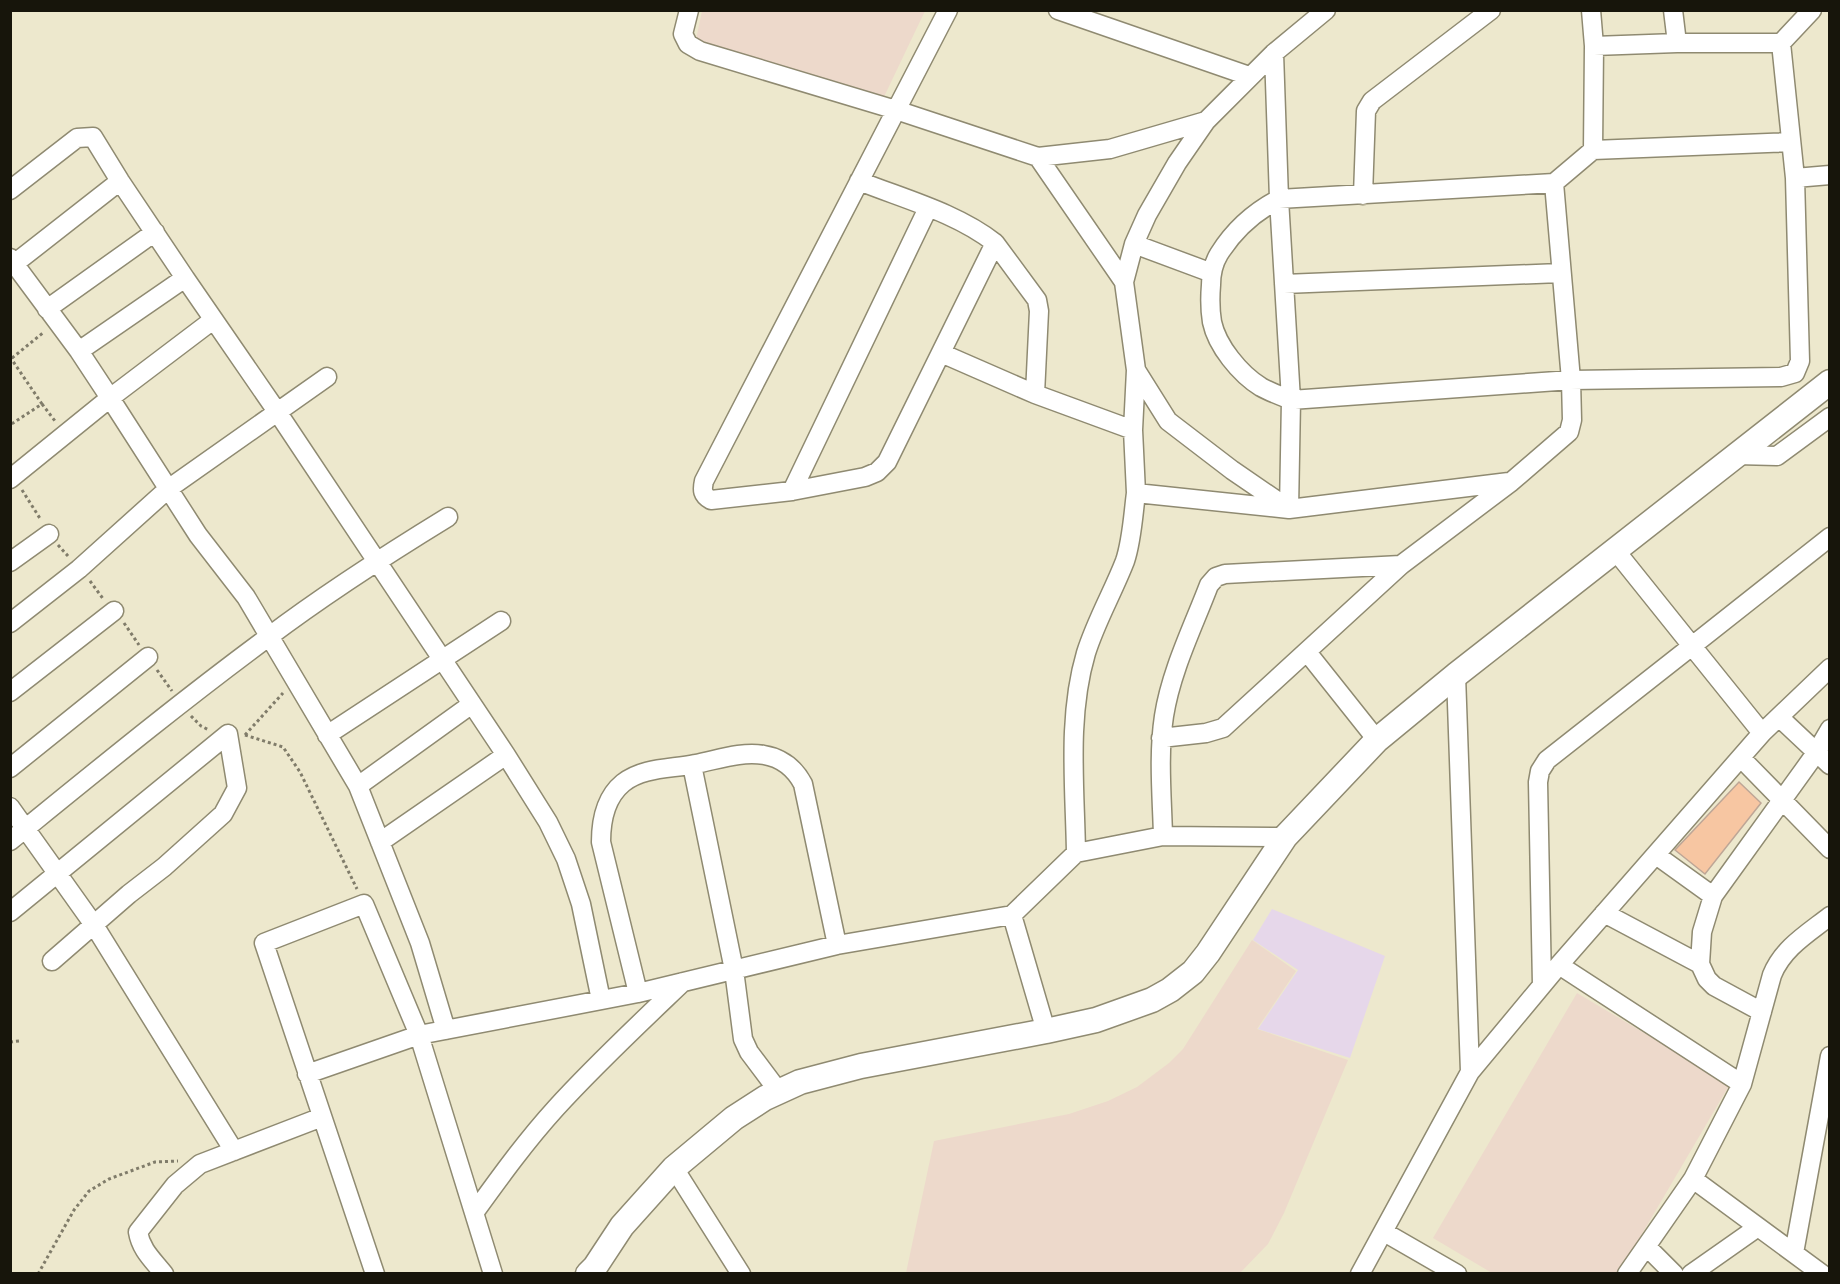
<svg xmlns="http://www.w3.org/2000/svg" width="1840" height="1284" font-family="'Noto Sans',sans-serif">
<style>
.education{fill:#edd9cb}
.medical{fill:#e6d7ea}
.building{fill:#f7c6a2;stroke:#bea696;stroke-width:1.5}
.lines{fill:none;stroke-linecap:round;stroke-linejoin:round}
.minor-casing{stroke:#8f8a71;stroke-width:21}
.major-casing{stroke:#8f8a71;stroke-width:27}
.path{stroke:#807c6a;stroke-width:3;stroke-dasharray:3 3;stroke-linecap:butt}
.minor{stroke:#fff;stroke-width:18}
.major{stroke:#fff;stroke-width:24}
</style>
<rect width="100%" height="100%" fill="#ede8cd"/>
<path class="education" d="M702,11H925L882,101L695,44Z
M1252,940L1296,971L1257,1029L1348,1060L1284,1213L1268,1244L1240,1273H906L934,1141L1069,1114L1108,1101L1137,1087L1169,1063L1183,1049Z
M1577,993L1730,1084L1619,1273H1492L1433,1238Z"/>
<path class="medical" d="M1272,909L1385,956L1350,1058L1258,1029L1298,970L1253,940Z"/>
<path class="building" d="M1739,782L1761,803L1705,874L1675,850Z"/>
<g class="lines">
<defs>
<path id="minor" d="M689,10L683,34L688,44L700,51L896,110L1038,157L1124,282
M1058,10L1249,76
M1591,10L1594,46L1593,150L1790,142
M1673,10L1677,43
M1594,46L1677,43H1781
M1274,53L1279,199L1291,400L1289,509
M1038,157L1110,149L1206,121
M1795,178L1781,43L1812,10
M859,181C904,199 957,213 995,243L887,462L877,472L865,477L792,491L711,500C702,495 702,490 704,481C785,324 866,167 948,10
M1554,183L1279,199C1254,212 1234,230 1219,254C1213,264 1211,274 1211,285C1210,297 1210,310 1212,322C1217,346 1240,374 1261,387C1270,392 1281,396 1291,400L1571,380L1781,377L1795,373L1800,361L1795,178L1830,175
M10,190L77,138L93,137L120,181L185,278L79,351L110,398L10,479
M1363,195L1366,111L1372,101L1491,10
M995,243L1037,300L1039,311L1035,394
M1134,244L1212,273
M10,258L79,351
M14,264L120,181
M185,278L278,413L506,755L548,822L566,859L581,904L601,1000
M1284,284L1560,273
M47,309L155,232
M213,320L110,398L198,535L246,597L358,786L420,943L446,1030
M941,353L1035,394L1133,430
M1136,370L1133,430L1136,493L1289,509L1509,482
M1736,455L1777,456L1830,417
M792,491L928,208
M1289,509L1232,470L1168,421L1136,370L1124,282L1134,244L1147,215L1177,163L1206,121L1274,53L1326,10
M1615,550L1692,646L1830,537
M10,562L49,534
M10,623L79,569L168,489L327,377
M1307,652L1377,740
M1456,675L1470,1072
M10,692L114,611
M1779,717L1830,765
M327,735L501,621
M1161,738L1206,733L1223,728L1401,565L1511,482L1569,432L1572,420L1571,380L1554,183L1593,150
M1741,758L1830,849
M692,765L734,970L743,1039L749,1052L779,1092
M10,768L148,657
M358,786L472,704
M10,807L94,925L234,1151
M1285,837L1163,836C1162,797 1158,755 1164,716C1171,671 1193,627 1209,585L1216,577L1225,574L1401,565
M10,841C95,772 179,703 267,638C325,594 386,555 448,517
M380,842L506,755
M1076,853C1075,787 1067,717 1086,653C1096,621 1113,592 1125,561C1132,540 1133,516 1136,493
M1656,855L1713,896
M10,912L228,734L237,788L223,814L164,867L129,894L52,961
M1604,913L1700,964
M1012,915L1046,1031
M1559,965L1742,1084
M1542,985L1538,782L1540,771L1547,760L1692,646L1762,733
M638,993L601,842C601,821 606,797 623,783C643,767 672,769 695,764C717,760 741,751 764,755C782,758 795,769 803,784L837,945
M1762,1012L1714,986L1707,979L1700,964L1702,932L1713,896L1816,753L1830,729
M307,1074L419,1035L638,993L837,945L1012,915L1076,853L1163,836
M674,1168L741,1274
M1693,1179L1822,1274
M474,1213C500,1177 526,1141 556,1108C596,1064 640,1023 683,982
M1384,1232L1457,1274
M1647,1247L1674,1274
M1794,1253L1830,1056
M164,1274C153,1260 141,1250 138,1232L175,1185L200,1164L322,1117
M375,1274L264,943L364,904L419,1035L493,1274
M1360,1274L1470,1072L1559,965L1762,733L1830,668
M1627,1274L1693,1179L1742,1084L1772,975C1783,948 1807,934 1830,916
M1691,1274L1758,1227"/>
<path id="major" d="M588,1274L595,1267L622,1226L674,1168L734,1118L765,1098L800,1082L861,1066L1046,1031L1096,1020L1152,1000L1170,990L1193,972L1208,953L1285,837L1377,740L1456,675L1830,382"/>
</defs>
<use href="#minor" class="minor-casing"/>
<use href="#major" class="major-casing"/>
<path class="path" d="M10,357L42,404L10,425
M12,358L44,332
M42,404L55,421
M22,490L41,520
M58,545L68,556
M90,581L104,600
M124,623L139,645
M157,670L172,691
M191,716L201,726L209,730
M245,735L283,747L300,772L357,889
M245,735L283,693
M10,1042L19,1041
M38,1274L74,1210L89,1191L109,1179L155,1162L178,1161"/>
<use href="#minor" class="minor"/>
<use href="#major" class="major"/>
</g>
<rect width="1840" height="1284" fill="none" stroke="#17150b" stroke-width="24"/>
</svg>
